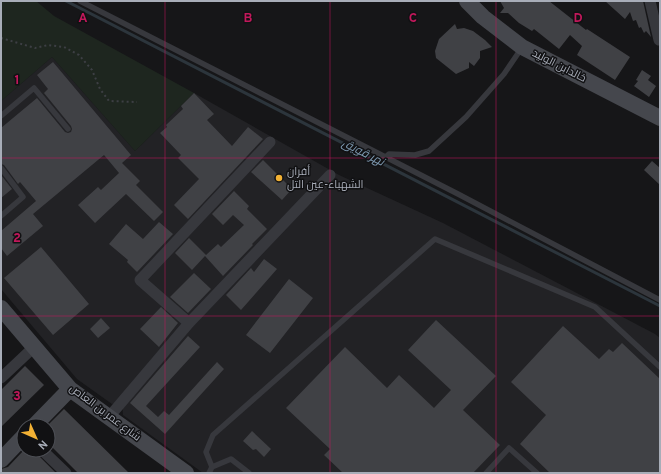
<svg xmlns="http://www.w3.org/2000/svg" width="661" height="474" font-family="Overpass,Cairo,sans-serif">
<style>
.built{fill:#222225}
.green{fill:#1e261f}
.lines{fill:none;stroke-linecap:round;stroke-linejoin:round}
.stream{stroke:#2c353c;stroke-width:3}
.building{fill:#404145}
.path{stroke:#3d3f44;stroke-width:2;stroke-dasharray:2 3;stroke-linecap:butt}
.lane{stroke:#37383d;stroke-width:5.5}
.street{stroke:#37383d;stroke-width:11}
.secondary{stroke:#45474d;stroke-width:16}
.grid{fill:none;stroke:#c2185b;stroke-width:1;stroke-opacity:0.55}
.poi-dot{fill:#f2b134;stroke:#111113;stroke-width:1.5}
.labels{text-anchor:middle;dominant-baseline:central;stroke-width:3;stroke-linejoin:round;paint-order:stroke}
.street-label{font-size:11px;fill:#a8adb8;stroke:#111113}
.poi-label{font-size:11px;fill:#a8adb8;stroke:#111113;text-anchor:start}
.water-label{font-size:12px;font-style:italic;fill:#7f9bb3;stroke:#111113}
.grid-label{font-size:13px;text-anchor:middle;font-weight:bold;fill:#c2185b;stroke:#111113;stroke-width:3;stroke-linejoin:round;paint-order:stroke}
</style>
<rect width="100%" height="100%" fill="#161618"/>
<path class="built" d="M52,57L135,151L194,93L339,175L443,223L655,334L660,338V473H203L123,415L122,402L112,404L77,379L1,289V101Z"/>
<path class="green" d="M1,1H36L54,16L194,93L135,151L52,57L1,101Z"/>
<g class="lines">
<path class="stream" d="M66,1L660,306"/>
</g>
<path class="building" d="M500,1H549L586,30L587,29L630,57L615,80L577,55L582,46L570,35L559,49L534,29L532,31L519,23L508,13H500L504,8Z
M605,1H643L651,37L646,31L644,33L641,27L639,28L636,20L633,21L630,12L625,19Z
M455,24L457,29L464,28L473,31L485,40L492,47L480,51V58L474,66L469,62V68L456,74L436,58L435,51L439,39Z
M53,62L131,155L122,163L140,181L136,185L163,212L154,221L126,194L95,223L78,205L98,187L101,190L119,173L104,155L33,214L43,226L7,256L1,248V231L36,201L20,182L18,184L4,165L1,164V128L37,98L65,132L68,133L71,132L72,129L71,126L44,93L48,89L37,75Z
M642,70L651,76L648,80L656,86L649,97L634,86L638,81L636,80Z
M194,93L214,114L207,120L232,146L248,127L263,139L188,219L174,205L199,179L178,158L181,155L160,133L167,127L166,125L183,109L181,106Z
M263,160L292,189L282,200L251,172Z
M652,161L660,168V185L644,170Z
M1,175L12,189L1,198Z
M234,191L249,206L247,209L267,229L252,244L253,245L223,276L205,256L192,270L175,253L189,238L206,255L218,244L221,247L244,225L233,215L223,225L212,214Z
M159,222L173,234L137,272L127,262L128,260L109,244L126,224L143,239Z
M41,247L89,304L53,335L4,278Z
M264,259L277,269L241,310L226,295L251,268L254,272Z
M194,273L211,289L188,313L170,297Z
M289,279L313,298L270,353L246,335Z
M161,307L178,323L159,347L140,329Z
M101,318L110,328L98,338L90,329Z
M436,320L496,376L463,410L500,445L473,473H343L324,455L330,449L286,408L345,347L387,388L399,375L434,408L451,390L408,350Z
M563,326L599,359L609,349L613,352L622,343L660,379V473H550L520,444L546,415L511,382Z
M188,336L200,347L146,406L158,417L164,411L169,415L217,362L224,369L165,434L130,403Z
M25,366L44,385L1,427V390Z
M64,409L129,473H78L48,443V425Z
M252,431L271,449L264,457L256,449L253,450L243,441Z
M24,450H33L56,473H1V469L8,467Z"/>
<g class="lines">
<path class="path" d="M1,38L35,48L48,45L64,47L79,55L92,70L100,89L109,101L137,102"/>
<path class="lane" d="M80,1L458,194L660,300
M1,116L34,88L68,129
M386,157L389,154L415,155L429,151L466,117L504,74L521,49
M1,168L23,197L1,216
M212,467L231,459L249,473
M209,473L212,467L206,452L213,435L435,239L595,307L660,367
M486,473L509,448L537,473"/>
<path class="street" d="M650,1L659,40
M189,323L140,280L270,142
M1,378L34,347
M109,417L189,323L330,175
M42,450L66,473"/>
<path class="secondary" d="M467,1L483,17L522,47L660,118
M1,308L70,389L186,473
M34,426L70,389
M1,460L24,436"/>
</g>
<path class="grid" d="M165,1V473M330,1V473M496,1V473M1,158H660M1,316H660"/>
<circle class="poi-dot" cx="279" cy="178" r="4"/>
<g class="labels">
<g class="street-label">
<text transform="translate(559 66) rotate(27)">خالدابن الوليد</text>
<text transform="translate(105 413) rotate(37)">شارع عمر بن العاص</text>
</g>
<g class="poi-label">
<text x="287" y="172">أفران<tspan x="287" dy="13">الشهباء-عين التل</tspan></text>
</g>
<g class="water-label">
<text transform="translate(363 153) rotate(27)">نهر قويق</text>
</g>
</g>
<g class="grid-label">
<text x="83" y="22">A</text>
<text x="248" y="22">B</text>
<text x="413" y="22">C</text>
<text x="578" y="22">D</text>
<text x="17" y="84">1</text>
<text x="17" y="242">2</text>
<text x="17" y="400">3</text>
</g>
<rect width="661" height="474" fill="none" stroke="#a8adb8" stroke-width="4"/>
<g transform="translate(36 438) rotate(135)"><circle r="19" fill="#111113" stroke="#4d4f55"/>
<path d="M0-3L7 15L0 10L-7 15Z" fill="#f2b134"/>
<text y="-6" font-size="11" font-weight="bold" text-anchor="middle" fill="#a8adb8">N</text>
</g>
</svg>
